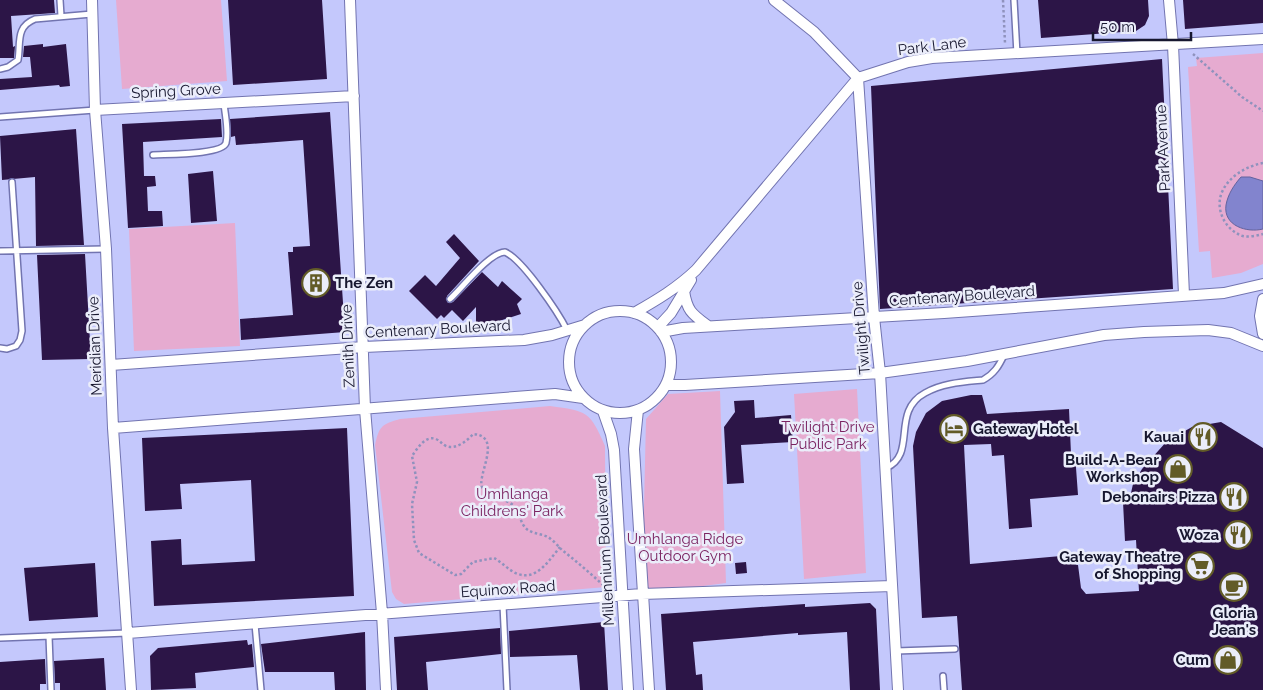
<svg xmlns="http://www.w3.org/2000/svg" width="1263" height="690" font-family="Raleway,sans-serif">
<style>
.green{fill:#e6abd0}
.water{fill:#8284ce;stroke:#62639e}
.building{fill:#2c1547}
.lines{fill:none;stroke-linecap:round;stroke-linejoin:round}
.lane-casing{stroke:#7274b0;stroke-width:8}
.street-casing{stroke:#7274b0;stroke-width:12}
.path{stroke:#8f92bd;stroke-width:2.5;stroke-dasharray:2.5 2.5;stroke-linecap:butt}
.lane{stroke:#fff;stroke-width:5}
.street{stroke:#fff;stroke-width:10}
.labels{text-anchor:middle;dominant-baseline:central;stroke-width:5;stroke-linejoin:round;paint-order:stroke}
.street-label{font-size:15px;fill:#17172f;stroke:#ebedfa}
.poi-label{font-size:15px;font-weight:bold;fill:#17172f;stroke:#ebedfa;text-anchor:end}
.park-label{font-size:15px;fill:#7b2462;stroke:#ebedfa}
</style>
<rect width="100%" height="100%" fill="#c4c8fc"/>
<path class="green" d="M116,0H221L227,81L122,89Z
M1263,53V264L1241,273L1212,278L1210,251L1199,252L1188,67L1197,66L1196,58Z
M235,223L240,346L134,351L129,229Z
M857,389L866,573L804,579L794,394Z
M720,391L726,583L642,594L646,419L668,394Z
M550,406C587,411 590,411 605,446L606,587L404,604L396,599L392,592L375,445C379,426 382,424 400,419Z"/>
<path class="water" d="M1241,177H1250L1263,181V229C1247,233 1223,226 1226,205C1228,194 1234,185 1241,177Z"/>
<path class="building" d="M0,0H54L55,13L11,16L13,47L15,46L14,58H0Z
M228,0H322L327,79L233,85Z
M1038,0H1148L1149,16L1145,25L1136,31L1041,38Z
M1183,0H1263V23L1185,29Z
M43,44V47L66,44L70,86L60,87L59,85L0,90V79L32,77L30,57H23L24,46Z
M1162,59L1173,289L880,309L871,86Z
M330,112L345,332L241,340L240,319L293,315L288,252H293V247L310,246L303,140L236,145L235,136L231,137L230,119Z
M221,119L222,137L143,142L144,176H155L156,186L147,187L148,211H162L163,226L128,228L122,124Z
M76,129L84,245L36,246L35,177L2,180L0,136Z
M213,171L217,221L191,223L188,174Z
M454,234L479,261L447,296V302L449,303L453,302L482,272L498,287L502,281L522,299L517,304L521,314L496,322V324L476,325V307L463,321L452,310L444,318L441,315L437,319L409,291L425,275L436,286L460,258L446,242Z
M85,254L91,359L42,360L37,255Z
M971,395H982L987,414L1069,409L1071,454H1075L1078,495L1030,499L1032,527L1009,529L1004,455L992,456L991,444L964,445L970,564L1061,556V561L1078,565L1081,588L1086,594L1139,591L1136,540L1125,541L1123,502H1129L1133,484L1142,469L1167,441L1192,427L1221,422L1263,448V690H962L957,616L922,618L913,446L916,432L926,413L942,401Z
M754,400L755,418L791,415L793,442L741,445L744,483L727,484L724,427L735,412L734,401Z
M347,428L354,596L154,606L151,541L181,539L182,565L255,561L251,480L180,484L182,509L145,511L142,438Z
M746,562L747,573L736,574L735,563Z
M95,563L98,617L29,621L24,568Z
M870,603L876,609L880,690H850L847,632L798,635V633L693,642L696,675L702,674L703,690H666L661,614L805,604V607Z
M604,622L608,690H580L577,655L510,657L509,631Z
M500,628L501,654L426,662L428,690H397L394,637Z
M365,632L366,690H335L334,672H265L261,644Z
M247,640L248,645L252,644L254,667L195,673L196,688L151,690L150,656L158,648Z
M104,658L106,690H60V683H55L54,661Z
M45,659L46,684H40V690H0V662Z"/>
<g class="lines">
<defs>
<path id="lane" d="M60,0L61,16
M1014,0L1017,54
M0,69L8,67L18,60C21,43 15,27 35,19L92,14
M0,117L95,110
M153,155C166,154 222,155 226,143C229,131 225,115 224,103
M0,251L105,249
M450,299C462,288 490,252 505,252C522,259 558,312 567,330
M0,348L7,349L16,346L20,340L22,331L12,182
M886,468C918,454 890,412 925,393C943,383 963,382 983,380C994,374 999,366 1004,355
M503,605L507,690
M255,624L261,690
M49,636L51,690
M0,638L127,633
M896,651L955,649
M943,676L944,690"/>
<path id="street" d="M92,0L95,110L106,249L113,428L131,690
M350,0L365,409L382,613L386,690
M774,0L814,32L858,78L874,317L880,373L898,690
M1169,0L1173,45L1184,295
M95,110L354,96
M684,291C687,311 692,314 708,326
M1263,299L1260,316L1263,334
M569 362a51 51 0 1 1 102 0a51 51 0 1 1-102 0Z
M634,313C657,300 677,288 696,270L858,78L908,62L932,58L1263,39
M658,327L671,313L691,280
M661,332L683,328L944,313L1224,293L1263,284
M111,365L364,347L524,340L552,335L585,325
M666,385H685L880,373L967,361L1104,335L1144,332L1208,330L1231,333L1263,346
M638,410L634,449L649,690
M603,411L611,434L614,450L628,690
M113,428L555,394L583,398
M128,633L642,594L892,586"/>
</defs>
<use href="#lane" class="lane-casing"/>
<use href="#street" class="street-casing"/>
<path class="path" d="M1003,0L1005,43
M1193,54L1242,97L1263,111
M1263,163C1247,166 1229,176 1222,192C1215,208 1224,228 1240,235C1246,238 1256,236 1263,234
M560,547C550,559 537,581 518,574C509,571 502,562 494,558L473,562L461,574L455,575L419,553L414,540L412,504L417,482L412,456C417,449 425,435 436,439C440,441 442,444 446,446C456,450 467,441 473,434C505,436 474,479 483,489C492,500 508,498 516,508C520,513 520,521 524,526C529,534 540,533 548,537C553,540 558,546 562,550C576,561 590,573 603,585"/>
<use href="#lane" class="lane"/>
<use href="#street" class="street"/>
</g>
<defs>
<symbol id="building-ring" viewBox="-11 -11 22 22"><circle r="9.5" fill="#ebedfa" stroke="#625b27" stroke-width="1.5"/><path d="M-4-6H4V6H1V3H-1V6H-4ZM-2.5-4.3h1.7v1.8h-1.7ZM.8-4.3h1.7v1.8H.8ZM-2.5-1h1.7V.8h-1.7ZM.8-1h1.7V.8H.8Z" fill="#625b27"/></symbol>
<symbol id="hotel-ring" viewBox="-11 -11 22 22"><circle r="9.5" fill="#ebedfa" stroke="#625b27" stroke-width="1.5"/><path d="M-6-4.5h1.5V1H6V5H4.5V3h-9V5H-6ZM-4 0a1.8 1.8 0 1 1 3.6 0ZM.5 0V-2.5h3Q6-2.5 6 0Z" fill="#625b27"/></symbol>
<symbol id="restaurant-ring" viewBox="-11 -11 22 22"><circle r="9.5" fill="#ebedfa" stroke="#625b27" stroke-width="1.5"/><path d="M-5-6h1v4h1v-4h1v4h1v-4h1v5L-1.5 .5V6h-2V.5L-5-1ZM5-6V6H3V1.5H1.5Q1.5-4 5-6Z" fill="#625b27"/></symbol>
<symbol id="shop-ring" viewBox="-11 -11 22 22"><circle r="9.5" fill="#ebedfa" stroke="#625b27" stroke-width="1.5"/><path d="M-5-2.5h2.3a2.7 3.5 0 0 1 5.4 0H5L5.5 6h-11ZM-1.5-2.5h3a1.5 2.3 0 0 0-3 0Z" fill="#625b27"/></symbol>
<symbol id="supermarket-ring" viewBox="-11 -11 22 22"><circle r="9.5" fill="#ebedfa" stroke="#625b27" stroke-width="1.5"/><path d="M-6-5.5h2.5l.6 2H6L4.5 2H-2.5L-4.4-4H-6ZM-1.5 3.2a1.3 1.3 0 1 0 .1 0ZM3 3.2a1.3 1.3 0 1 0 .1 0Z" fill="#625b27"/></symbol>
<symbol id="cafe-ring" viewBox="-11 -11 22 22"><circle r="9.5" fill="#ebedfa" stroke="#625b27" stroke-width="1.5"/><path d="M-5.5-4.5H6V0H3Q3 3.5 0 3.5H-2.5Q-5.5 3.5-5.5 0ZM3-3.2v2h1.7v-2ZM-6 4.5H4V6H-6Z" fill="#625b27"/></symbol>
</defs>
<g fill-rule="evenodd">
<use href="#building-ring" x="300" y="267" width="32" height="32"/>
<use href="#hotel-ring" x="938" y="413" width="32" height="32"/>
<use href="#restaurant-ring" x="1187" y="421" width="32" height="32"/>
<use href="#shop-ring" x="1162" y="453" width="32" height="32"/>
<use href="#restaurant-ring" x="1218" y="481" width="32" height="32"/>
<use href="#restaurant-ring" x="1222" y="519" width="32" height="32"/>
<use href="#supermarket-ring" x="1184" y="550" width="32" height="32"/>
<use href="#cafe-ring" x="1218" y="571" width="32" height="32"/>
<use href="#shop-ring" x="1212" y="644" width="32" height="32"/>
</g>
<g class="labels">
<g class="street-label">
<text transform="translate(932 46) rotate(-7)">Park Lane</text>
<text transform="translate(176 91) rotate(-3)">Spring Grove</text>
<text transform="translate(1163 148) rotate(-93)">Park Avenue</text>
<text transform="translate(962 296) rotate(-4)">Centenary Boulevard</text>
<text transform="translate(861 328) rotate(-95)">Twilight Drive</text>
<text transform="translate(438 329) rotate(-3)">Centenary Boulevard</text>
<text transform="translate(95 346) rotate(-92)">Meridian Drive</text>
<text transform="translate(348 346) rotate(-92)">Zenith Drive</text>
<text transform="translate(605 550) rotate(-93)">Millennium Boulevard</text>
<text transform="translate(508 589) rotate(-4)">Equinox Road</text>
</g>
<g class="poi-label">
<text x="335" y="283" text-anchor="start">The Zen</text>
<text x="973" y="429" text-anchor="start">Gateway Hotel</text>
<text x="1184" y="437">Kauai</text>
<text x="1159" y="460">Build-A-Bear<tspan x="1159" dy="17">Workshop</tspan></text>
<text x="1215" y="497">Debonairs Pizza</text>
<text x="1219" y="535">Woza</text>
<text x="1181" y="557">Gateway Theatre<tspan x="1181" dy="17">of Shopping</tspan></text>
<text x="1234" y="613" text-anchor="middle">Gloria<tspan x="1234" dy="17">Jean's</tspan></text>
<text x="1209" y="660">Cum</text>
</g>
<g class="park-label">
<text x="828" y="427">Twilight Drive<tspan x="828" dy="17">Public Park</tspan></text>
<text x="512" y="494">Umhlanga<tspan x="512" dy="17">Childrens' Park</tspan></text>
<text x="685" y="539">Umhlanga Ridge<tspan x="685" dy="17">Outdoor Gym</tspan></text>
</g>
</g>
<path d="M1093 32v8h98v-8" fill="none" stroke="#17172f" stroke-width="2.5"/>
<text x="1100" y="32" font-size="15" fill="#17172f" stroke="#ebedfa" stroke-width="4" paint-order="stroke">50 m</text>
</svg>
